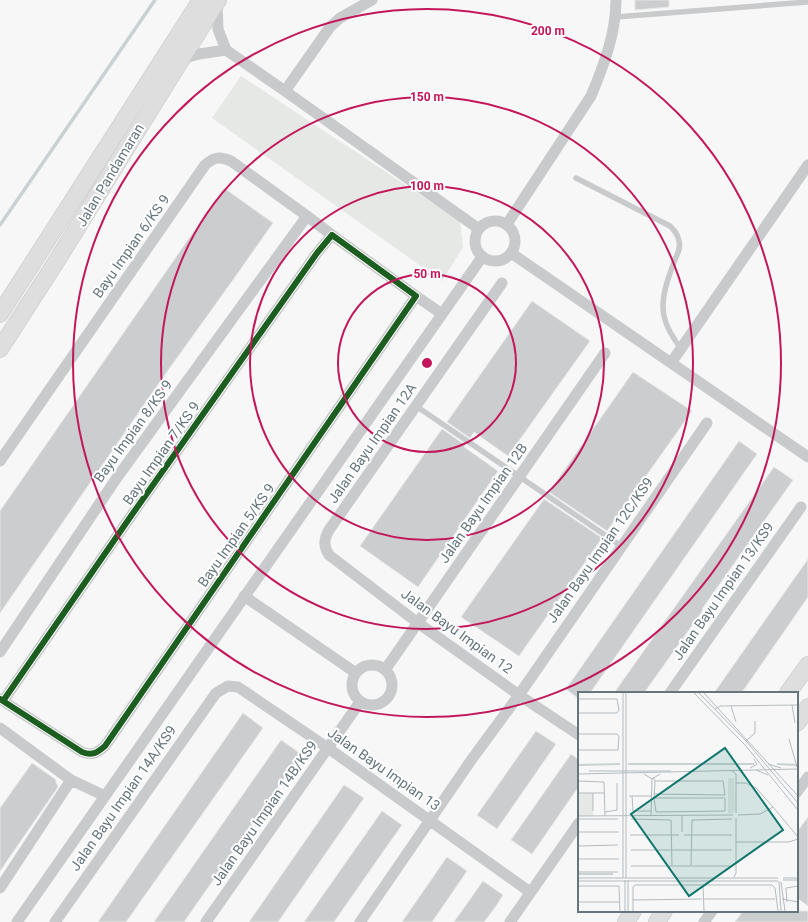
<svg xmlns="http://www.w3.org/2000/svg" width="808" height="922" font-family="Roboto,sans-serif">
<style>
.green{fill:#e6e8e5}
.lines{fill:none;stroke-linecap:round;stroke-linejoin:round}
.stream{stroke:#cad1d3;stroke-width:3.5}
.building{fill:#cccdce;stroke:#e6e6e6}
.secondary-casing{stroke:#d2d3d4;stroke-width:18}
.lane{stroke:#c8cacb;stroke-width:5.5}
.street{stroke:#c8cacb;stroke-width:11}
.secondary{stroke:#dededf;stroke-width:16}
.cycleway-casing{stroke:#fff;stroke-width:8}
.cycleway{stroke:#1b5e20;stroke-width:6}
.ring{fill:none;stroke:#c2185b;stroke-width:2}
.labels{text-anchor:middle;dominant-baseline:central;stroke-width:4;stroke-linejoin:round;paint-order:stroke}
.street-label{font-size:14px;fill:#66767d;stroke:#fff}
.inset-river{fill:none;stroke:#cad1d3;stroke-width:2}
.inset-road{fill:none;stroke:#b4bbbf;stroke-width:1}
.view{fill:#0f766e;fill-opacity:0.15;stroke:#0f766e;stroke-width:2}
.inset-edge{fill:none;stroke:#66767d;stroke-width:2}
.centre{fill:#c2185b;stroke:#fff;stroke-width:2}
.ring-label{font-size:12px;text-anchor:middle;font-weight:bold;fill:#c2185b;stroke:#fff;stroke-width:4;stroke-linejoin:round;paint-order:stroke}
</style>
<rect width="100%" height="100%" fill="#f7f7f7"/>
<path class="green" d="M241,76L460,221L463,247L442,281L212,118Z"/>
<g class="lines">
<path class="stream" d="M0,225L155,0"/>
</g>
<path class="building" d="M635,0H669V7L635,10Z
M224,188L273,223L230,284L166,373L0,613V511Z
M532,301L590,341L508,456L474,432L470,438L447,422Z
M633,372L692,411L607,531L549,492Z
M442,429L465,445L464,447L498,471L418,587L360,546Z
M739,441L757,454L590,693H579V699L566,689Z
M774,467L793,480L702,609L703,610L644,693H614Z
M544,499L602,538L519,656L461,617Z
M808,559V597L747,685L741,693H714Z
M243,713L263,728L126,922H98Z
M536,731L556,744L497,829L477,815Z
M281,740L301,754L184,922H154Z
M571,754L579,760V786L532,854L511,840Z
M32,763L55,779L58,787L0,871V808Z
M344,785L364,798L278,922H249Z
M382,811L402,825L387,846L334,922H304Z
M808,817V906L797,898V832Z
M447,857L467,871L432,922H402Z
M483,881L503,895L496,906L484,922H454Z
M743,911H808V922H735Z"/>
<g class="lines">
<defs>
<path id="secondary" d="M0,314L201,0
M0,349L56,262L218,0
M788,693L808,665
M797,723L808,707
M626,922L633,911
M657,922L664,911"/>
</defs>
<use href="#secondary" class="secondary-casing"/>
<path class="lane" d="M616,17L808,2
M576,178L670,226C674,230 678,234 679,241C681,248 677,255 674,262C669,276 663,291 663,307C663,323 672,336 681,349
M416,406L621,546"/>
<path class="street" d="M217,3L218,29L226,50L285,91L479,229
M181,59L199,54L226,50
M285,91L330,27L340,18L372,0
M307,216L332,235
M475 241a20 20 0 1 1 40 0a20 20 0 1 1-40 0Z
M507,224L591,96C604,65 616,33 616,0
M511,253L808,457
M502,283L329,530C324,539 323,546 329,555L418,623L519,695L579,735
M416,296L442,314
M671,363L808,165
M0,461L205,165C214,157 220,156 231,161L307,216L116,479L0,652
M244,596L356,673
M352 685a20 20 0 1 1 40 0a20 20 0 1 1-40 0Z
M385,670L605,353
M670,693L801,507
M0,699L3,701L82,752C92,756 97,753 105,746L416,296L332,235L317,253L131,516L3,701
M0,728L71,780L105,796
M797,792L808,777
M0,888L71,780
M17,922L482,257
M55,922L216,693L228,686L238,687L328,748L530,892
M206,922L360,702
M360,922L472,759L519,695L707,423
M510,922L579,823
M704,922L712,911"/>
<use href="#secondary" class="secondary"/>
<defs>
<path id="cycleway" d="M0,699L3,701L82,752C92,756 97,753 105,746L416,296L332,235L317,253L131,516L3,701"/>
</defs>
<use href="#cycleway" class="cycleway-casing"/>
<use href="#cycleway" class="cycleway"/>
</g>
<g class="ring">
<circle cx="427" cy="363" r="89"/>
<circle cx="427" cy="363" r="177"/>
<circle cx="427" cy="363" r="266"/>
<circle cx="427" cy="363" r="354"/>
</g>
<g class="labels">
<g class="street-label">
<text transform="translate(110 175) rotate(-59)">Jalan Pandamaran</text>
<text transform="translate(131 246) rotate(-55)">Bayu Impian 6/KS 9</text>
<text transform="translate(133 431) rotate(-54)">Bayu Impian 8/KS 9</text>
<text transform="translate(372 443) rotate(-55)">Jalan Bayu Impian 12A</text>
<text transform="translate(161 453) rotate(-55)">Bayu Impian 7/KS 9</text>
<text transform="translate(483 503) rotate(-55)">Jalan Bayu Impian 12B</text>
<text transform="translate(236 535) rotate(-55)">Bayu Impian 5/KS 9</text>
<text transform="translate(600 550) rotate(-55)">Jalan Bayu Impian 12C/KS9</text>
<text transform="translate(723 591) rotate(-55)">Jalan Bayu Impian 13/KS9</text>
<text transform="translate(457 631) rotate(36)">Jalan Bayu Impian 12</text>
<text transform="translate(384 769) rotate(35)">Jalan Bayu Impian 13</text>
<text transform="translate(123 798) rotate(-55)">Jalan Bayu Impian 14A/KS9</text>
<text transform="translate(264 813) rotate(-55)">Jalan Bayu Impian 14B/KS9</text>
</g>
</g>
<g transform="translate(578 692)">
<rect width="220" height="220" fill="#f7f7f7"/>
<path d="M150,86H156L157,118L155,121H150ZM0,101H15V124H0Z" fill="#e6e8e5"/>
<path class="inset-river" d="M50,72H176M199,72L220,73M0,73L42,72M0,182H35"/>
<path class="inset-road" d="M45,1V186M48,1V186M116,1L167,53L220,118M121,1L168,49L220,111M126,1L220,104M0,7H39L41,18L39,21H0M214,13L217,31M153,14L158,30M137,17L142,14L220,13M0,42H39L41,45L40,58H0M211,47L219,75M168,49L177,41V29M190,72L203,76M172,76L179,72L176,67M178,78L190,83M11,79H93M154,79L158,82V121M0,82L220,77M66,82L74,87L82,82M75,85L77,89L76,106L78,120L147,119V106H76M0,89L26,90L27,124M158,91H168L178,96L195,115L182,122L160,123M0,101H27M76,102L147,103L145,89H77M51,104H73M54,104L55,119H73M195,115L220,145M15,119V101M27,120L39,118V91M73,123L74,87M104,123V140M0,124L155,123M0,127H40M53,127L93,128L94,173M0,140H41M52,143H101M106,143H154M158,150H211L220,147M0,154L40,153M53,158H154M0,167H41M113,173L114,128L154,127M53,174H152M0,180H40M156,185L158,181V126M0,186H200M205,186H220M47,188V219M50,188V219M205,188H220M0,189H200M201,189L203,219M203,190L207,219M0,194H41L42,219M125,194L126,219M126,207H197M204,207L220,210M55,208L124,207M0,210H42M209,210L208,196L220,194M55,219V195L57,193H194L197,196L200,219"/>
<path class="view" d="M147,56L205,138L111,204L53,122Z"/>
<rect width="220" height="220" class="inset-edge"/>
</g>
<circle cx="427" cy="363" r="6" class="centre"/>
<g class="ring-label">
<text x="548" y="35">200 m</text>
<text x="427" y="101">150 m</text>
<text x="427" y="190">100 m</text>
<text x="427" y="278">50 m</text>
</g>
</svg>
